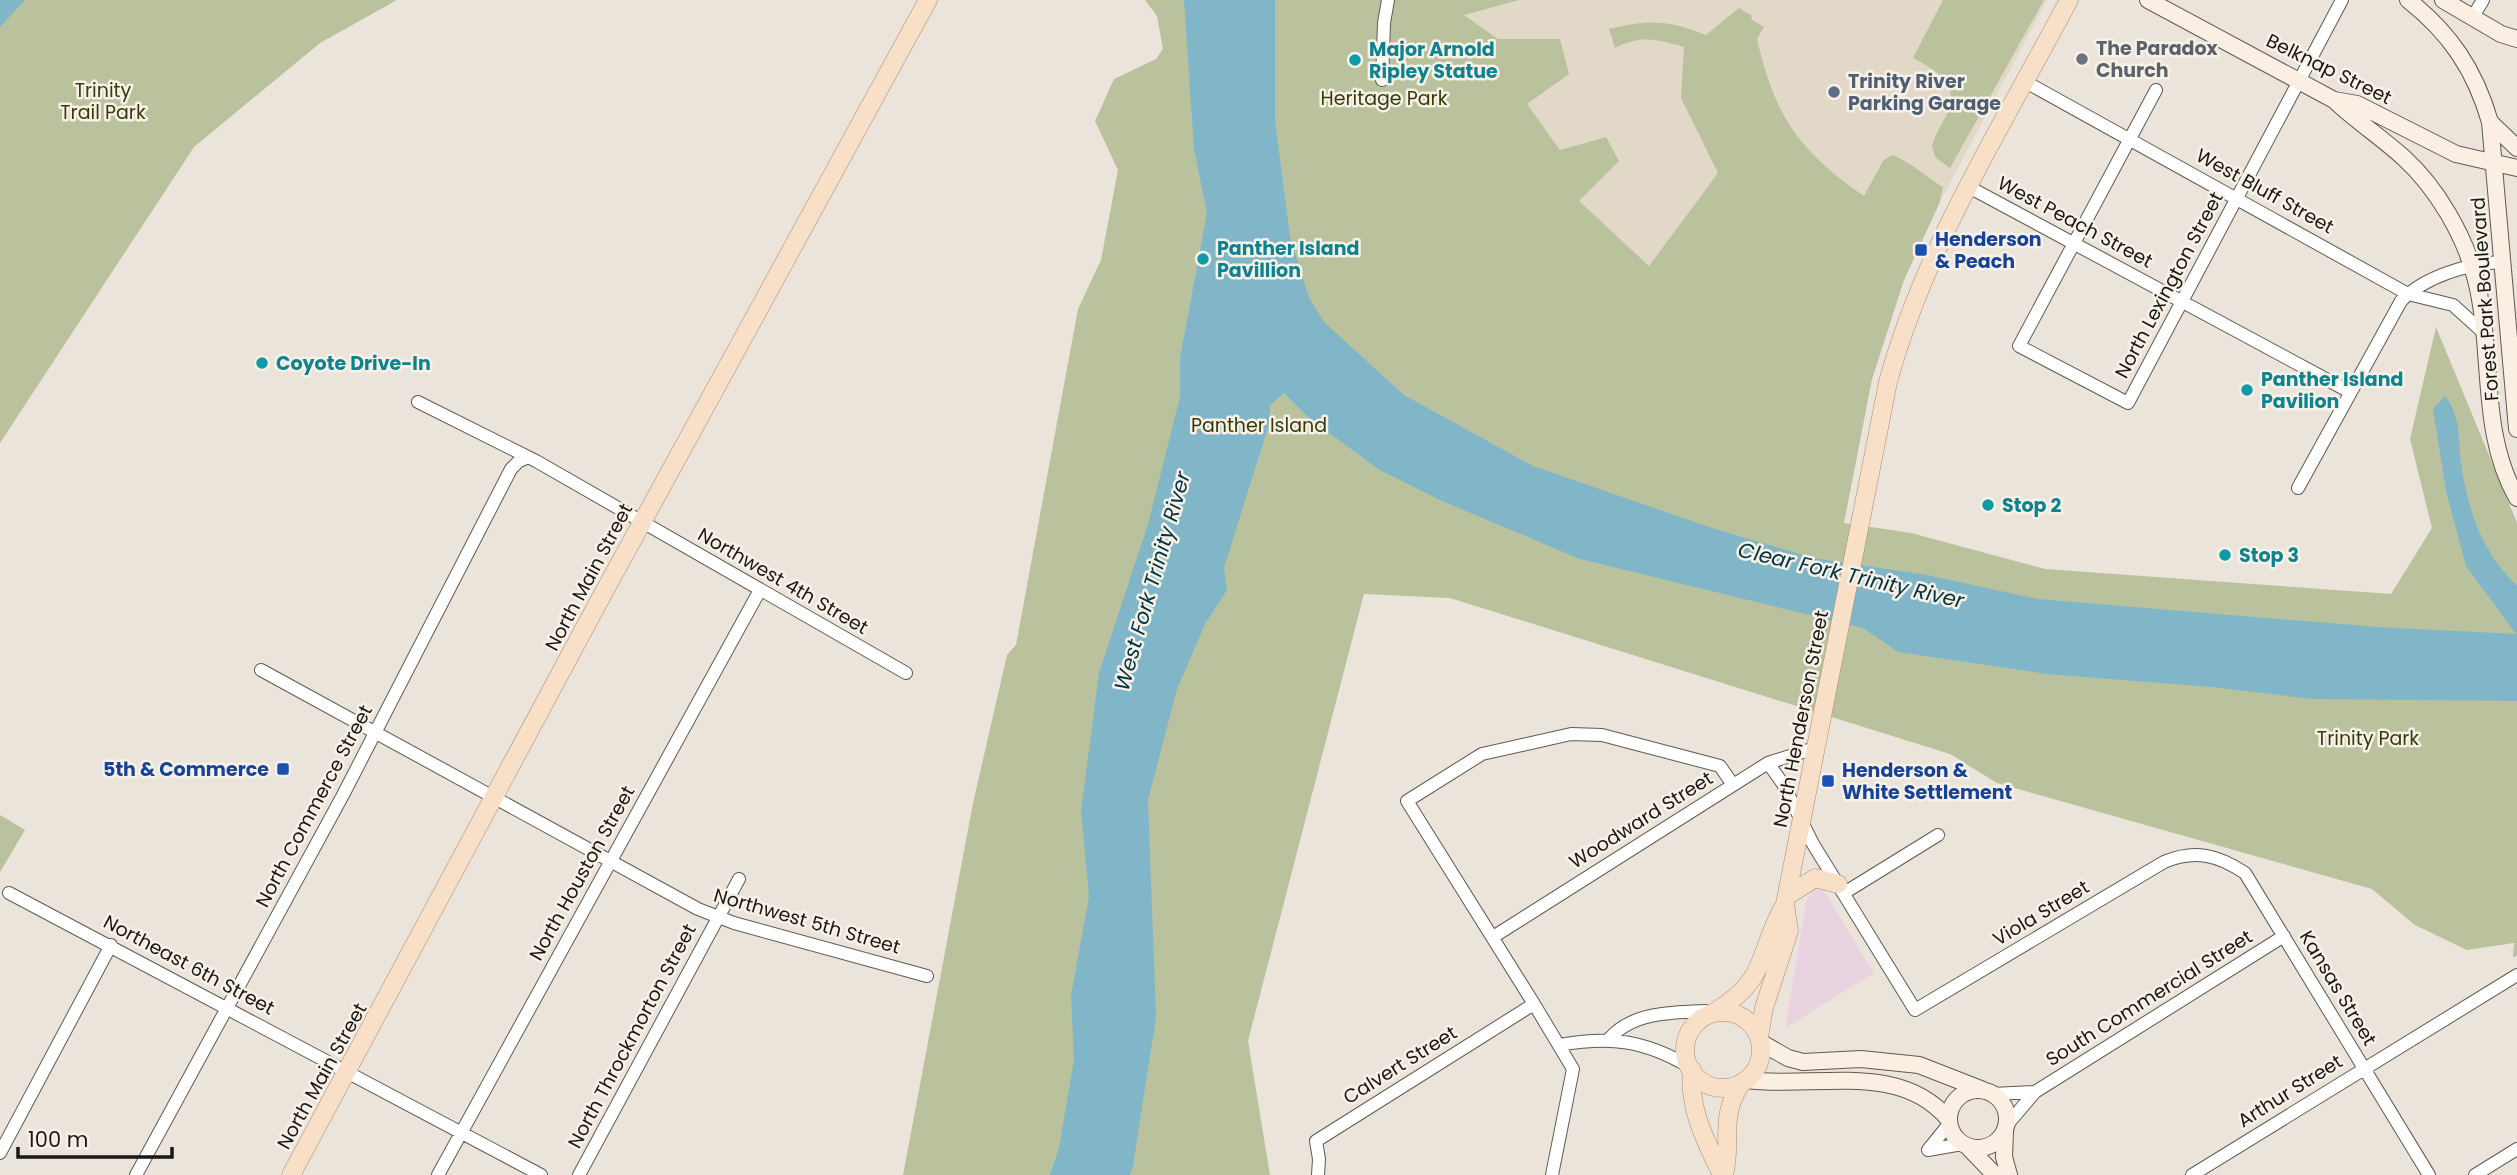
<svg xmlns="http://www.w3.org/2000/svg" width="2517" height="1175" font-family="Poppins,sans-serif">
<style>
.commercial{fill:#ead3e0}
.built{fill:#e2d8c8}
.green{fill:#b9c29d}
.water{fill:#81b6c9}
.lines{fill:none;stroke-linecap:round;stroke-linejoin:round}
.street-casing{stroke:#5f5a52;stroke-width:14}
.secondary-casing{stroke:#5f5a52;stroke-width:18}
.primary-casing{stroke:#a78b72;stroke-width:19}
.street{stroke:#fff;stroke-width:12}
.secondary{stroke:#fbefe4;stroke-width:16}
.primary{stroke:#f8dfc8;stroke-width:18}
.worship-dot{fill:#6b7280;stroke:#f7f1e7;stroke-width:2.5}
.culture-dot{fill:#0f9aa8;stroke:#f7f1e7;stroke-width:2.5}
.service-dot{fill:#5c6f8a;stroke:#f7f1e7;stroke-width:2.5}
.transit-dot{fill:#1a4fb4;stroke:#f7f1e7;stroke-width:2.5}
.labels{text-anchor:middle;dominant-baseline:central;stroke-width:5;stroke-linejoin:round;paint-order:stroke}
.worship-label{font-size:19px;font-weight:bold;fill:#5b616d;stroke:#f7f1e7;text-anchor:start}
.culture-label{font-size:19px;font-weight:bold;fill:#0d838f;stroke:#f7f1e7;text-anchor:start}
.street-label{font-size:19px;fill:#1a1814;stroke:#f7f1e7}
.service-label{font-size:19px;font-weight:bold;fill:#4e5e75;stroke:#f7f1e7;text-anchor:start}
.park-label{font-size:19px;fill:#343d07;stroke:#f7f1e7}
.transit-label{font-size:19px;font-weight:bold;fill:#164399;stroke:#f7f1e7;text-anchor:start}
.water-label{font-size:21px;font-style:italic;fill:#003442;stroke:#f7f1e7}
</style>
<rect width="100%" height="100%" fill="#eae4da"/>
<path class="commercial" d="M1821,886L1874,973L1785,1028L1806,902L1811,891Z"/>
<path class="built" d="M1438,0H2047L1939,204L1904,280L1872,379L1743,483Z"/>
<path class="green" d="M0,0H397L320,43L194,147L0,443Z
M1145,0H1519L1464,15L1498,39H1560L1569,74L1527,104L1560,150L1606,137L1619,161L1579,201L1649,266L1718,173L1681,98L1684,47C1657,39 1640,35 1615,48L1609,29C1649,19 1668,20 1706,35L1739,8L1752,16L1751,19L1764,27L1757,39C1775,117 1799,151 1864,196L1883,161L1892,155C1906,159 1928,178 1943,187L1939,204L1904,280L1872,379L1844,523L1911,533L2045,569L2391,594L2432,528L2410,439L2436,327L2517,523V956L2513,957L2514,943L2467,950L2415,925L2372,889L1997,783L1950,754L1450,598L1364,594L1248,1041L1270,1175H903L973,803L1007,655L1016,645L1078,309L1101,260L1118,170L1095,121L1114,79L1156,59L1163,49L1157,16Z
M1943,0H2044L1950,168L1936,158L1932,147C1934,136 1941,126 1946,116C1962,85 1937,71 1913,58Z
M0,815L25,830L0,872Z"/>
<path class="water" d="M0,0H25L0,27Z
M1184,0H1275V120L1290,237L1309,298L1324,322L1404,395L1533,466L1712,528L1813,558L1927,575L2037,599L2377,627L2516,634L2466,566L2446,491L2433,409L2445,396C2461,416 2458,438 2461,463C2468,511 2482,552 2517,586V701L2312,699L2212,687L2047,674L1898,652L1863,628L1580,559L1442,501L1378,469L1309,418L1284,393L1270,405V421L1224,568L1227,590L1205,624L1177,689L1148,800L1156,1017L1133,1166L1130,1175H1050L1059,1148L1074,1060L1071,996L1089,896L1081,811L1099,673L1148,524L1180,397V358L1207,213L1194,149Z"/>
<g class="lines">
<defs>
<path id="street" d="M2472,18L2483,0
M1382,80L1384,23L1388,0
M2024,81L2408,294L2453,305L2484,333
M2156,90L2019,346L2128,403L2342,0
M1967,186L2350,392
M418,402L536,461L906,673
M2298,488L2401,301C2425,276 2468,264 2500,262
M261,670L698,909L734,923L927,976
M1768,763L1783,784L1813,844L1915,1010L2164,862C2195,849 2218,855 2245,873L2429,1175
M9,893L541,1175
M1844,893L1938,835
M1493,937L1768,763L1815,748
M1534,1004L1407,801L1482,754L1571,734L1602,735L1720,766L1733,785
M1610,1038C1633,1012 1673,1012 1705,1011L1711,1014
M1559,1045C1611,1036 1644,1040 1690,1067
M1992,1094L2035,1092
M2006,1126L2035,1092L2284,936
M1928,1150L1962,1144
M1928,1150L1949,1124
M0,1153L111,945
M136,1175L343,795L511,469L519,461L526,458
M438,1175L760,590
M579,1175L739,879
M1318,1175L1319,1159L1316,1141L1534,1004L1573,1069L1552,1175
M2192,1175L2517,975
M2475,1175L2517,1149"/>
<path id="secondary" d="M2148,0L2334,100L2357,104L2456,154L2517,168
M2408,0C2450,33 2475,70 2490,122L2517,429
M2443,0L2501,34L2517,39
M2334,100C2356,121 2381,137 2404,158C2437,188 2465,236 2476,280C2494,352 2479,432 2517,498
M2490,122L2517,148
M1760,1042L1788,1058L1803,1062L1861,1059L1919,1065L1983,1090
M1747,1080C1814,1089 1900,1060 1949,1120
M1949 1119a29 29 0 1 1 58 0a29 29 0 1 1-58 0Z
M2005,1131L2004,1157L2009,1175
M1967,1146L1995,1175"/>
<path id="primary" d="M1787,896L1815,878L1838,884
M1716,1011C1770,978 1757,952 1785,904L1888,382C1926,244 2003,125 2069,0
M1685 1050a38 38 0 1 1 76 0a38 38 0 1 1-76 0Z
M1759,1037L1764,1008L1789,931L1785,904
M1692,1070C1688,1108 1706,1142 1722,1175
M291,1175L598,603L928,0
M1724,1175C1733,1138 1718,1121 1741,1083"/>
</defs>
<use href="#street" class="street-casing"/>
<use href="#secondary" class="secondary-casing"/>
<use href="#primary" class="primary-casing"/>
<use href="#street" class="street"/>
<use href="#secondary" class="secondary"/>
<use href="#primary" class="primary"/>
</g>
<circle class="worship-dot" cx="2082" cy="59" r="7"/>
<g class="culture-dot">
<circle cx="1355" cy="60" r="7"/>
<circle cx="1203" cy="259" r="7"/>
<circle cx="262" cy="363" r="7"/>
<circle cx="2247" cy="390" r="7"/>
<circle cx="1988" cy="505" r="7"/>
<circle cx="2225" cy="555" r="7"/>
</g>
<circle class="service-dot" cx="1834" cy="92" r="7"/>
<g class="transit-dot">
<rect x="1914" y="243" width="14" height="14" rx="3.5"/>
<rect x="276" y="762" width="14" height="14" rx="3.5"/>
<rect x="1821" y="774" width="14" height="14" rx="3.5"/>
</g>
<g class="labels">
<g class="worship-label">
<text x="2096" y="48">The Paradox<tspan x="2096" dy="22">Church</tspan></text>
</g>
<g class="culture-label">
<text x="1369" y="49">Major Arnold<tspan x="1369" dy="22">Ripley Statue</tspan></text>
<text x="1217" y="248">Panther Island<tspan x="1217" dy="22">Pavillion</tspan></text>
<text x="276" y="363">Coyote Drive-In</text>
<text x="2261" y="379">Panther Island<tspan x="2261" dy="22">Pavilion</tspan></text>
<text x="2002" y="505">Stop 2</text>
<text x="2239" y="555">Stop 3</text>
</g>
<g class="street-label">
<text transform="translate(2329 69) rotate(26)">Belknap Street</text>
<text transform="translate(2265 191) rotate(29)">West Bluff Street</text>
<text transform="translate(2075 222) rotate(28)">West Peach Street</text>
<text transform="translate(2169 285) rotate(-62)">North Lexington Street</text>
<text transform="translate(2485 299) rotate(-94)">Forest Park Boulevard</text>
<text transform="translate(589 577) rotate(-62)">North Main Street</text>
<text transform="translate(783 581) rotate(30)">Northwest 4th Street</text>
<text transform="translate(1801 719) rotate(-79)">North Henderson Street</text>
<text transform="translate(314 806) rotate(-62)">North Commerce Street</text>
<text transform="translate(1641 820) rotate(-32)">Woodward Street</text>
<text transform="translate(582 873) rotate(-61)">North Houston Street</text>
<text transform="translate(2041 913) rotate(-31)">Viola Street</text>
<text transform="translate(807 921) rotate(16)">Northwest 5th Street</text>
<text transform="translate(189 965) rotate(28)">Northeast 6th Street</text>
<text transform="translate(2338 988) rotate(59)">Kansas Street</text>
<text transform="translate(2149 998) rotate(-32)">South Commercial Street</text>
<text transform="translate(632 1036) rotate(-62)">North Throckmorton Street</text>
<text transform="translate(1400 1065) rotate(-32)">Calvert Street</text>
<text transform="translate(322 1076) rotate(-61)">North Main Street</text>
<text transform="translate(2290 1091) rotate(-32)">Arthur Street</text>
</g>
<g class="service-label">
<text x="1848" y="81">Trinity River<tspan x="1848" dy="22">Parking Garage</tspan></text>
</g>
<g class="park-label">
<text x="103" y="90">Trinity<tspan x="103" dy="22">Trail Park</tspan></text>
<text x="1384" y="98">Heritage Park</text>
<text x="1259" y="425">Panther Island</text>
<text x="2368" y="738">Trinity Park</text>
</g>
<g class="transit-label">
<text x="1935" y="239">Henderson<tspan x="1935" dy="22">&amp; Peach</tspan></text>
<text x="269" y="769" text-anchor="end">5th &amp; Commerce</text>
<text x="1842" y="770">Henderson &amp;<tspan x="1842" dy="22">White Settlement</tspan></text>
</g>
<g class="water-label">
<text transform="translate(1851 575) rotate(13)">Clear Fork Trinity River</text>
<text transform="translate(1152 581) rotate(-74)">West Fork Trinity River</text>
</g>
</g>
<path d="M18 1147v10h154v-10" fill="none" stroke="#1a1814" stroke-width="3.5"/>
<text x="28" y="1147" font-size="21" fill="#1a1814" stroke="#f7f1e7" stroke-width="5" paint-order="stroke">100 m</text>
</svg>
